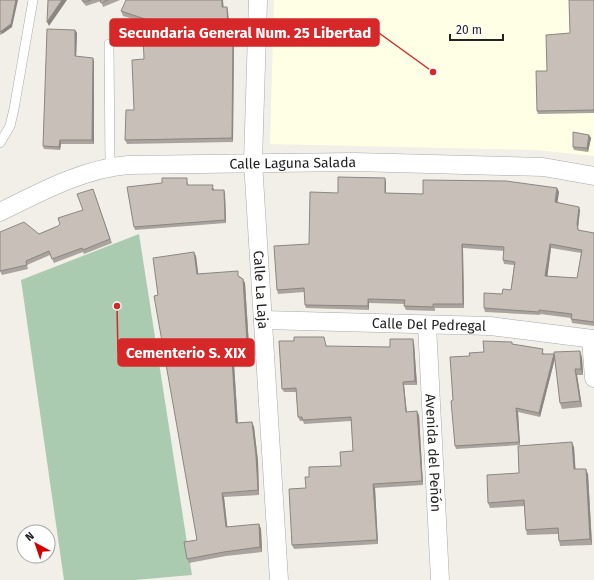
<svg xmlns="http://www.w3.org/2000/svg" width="594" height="580" font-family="'Fira Sans',sans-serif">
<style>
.education{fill:#ffffe5}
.cemetery{fill:#aacbaf}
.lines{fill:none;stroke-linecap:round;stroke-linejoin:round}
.lane-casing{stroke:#a9a9a9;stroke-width:10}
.street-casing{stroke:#a9a9a9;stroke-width:19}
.lane{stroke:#fff;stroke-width:9}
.street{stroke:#fff;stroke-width:18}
.wall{fill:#aba49e;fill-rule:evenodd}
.shaded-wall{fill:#8b8681}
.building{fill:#c7bfb8;stroke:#8b8681;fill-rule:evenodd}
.labels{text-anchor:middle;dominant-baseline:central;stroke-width:3;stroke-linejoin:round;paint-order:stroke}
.street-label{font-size:14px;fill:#222;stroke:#fff}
.leader{fill:none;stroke:#d62828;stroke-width:1.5}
.callout-dot{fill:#d62828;stroke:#fff;stroke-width:1.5}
.callout{fill:#d62828;stroke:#d62828;stroke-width:1.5}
.callout-label{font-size:15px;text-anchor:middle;font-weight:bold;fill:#fff}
</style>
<rect width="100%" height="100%" fill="#f2efe9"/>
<path class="education" d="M274,0H594V156L536,150L270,144Z"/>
<path class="cemetery" d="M139,234L192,575L134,580H64L21,280Z"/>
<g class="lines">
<defs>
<path id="lane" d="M109,44L110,167
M0,143L10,126L14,109L33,0"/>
<g id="street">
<path id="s1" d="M258,0L253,162L279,580"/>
<path id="s2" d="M0,212C41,192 82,169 128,165L354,162L543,167L594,176"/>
<path id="s3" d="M263,320L490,326L594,339"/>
<path id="s4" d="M427,325L440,580"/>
<path d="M591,339L594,378"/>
</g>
</defs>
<use href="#lane" class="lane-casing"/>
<use href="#street" class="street-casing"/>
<use href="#lane" class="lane"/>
<use href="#street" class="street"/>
</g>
<path class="wall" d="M0,0L12,27L2,34L0,35Z
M81,0H120L103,7L101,1L86,6Z
M594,0V113L538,114L537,111L547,71L570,33Z
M224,7H227L228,11L229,32L234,36L233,142L127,144L125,140L134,110L144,59L154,25L123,16L121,11Z
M75,30L77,33L76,57L94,61V144H61L60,150L44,149L43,146Z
M589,135L591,138L588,152L574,150L573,147Z
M188,182V185L214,188V190L225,193L226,223L135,230L134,227Z
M386,182V193L423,194L557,188L559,192L557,202L580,210L578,228L579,231L594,233V326L572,323L571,318L540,314V315L485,312L484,308L502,294L511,290L514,265L504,264L503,260L504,251L463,248L464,308H435V311L406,310L404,306L405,304L369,303V310L306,308L305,305L304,292L278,294L277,290L309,244L338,193ZM551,248L581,253L577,278L547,276Z
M93,189L112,243L84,254L83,252L54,263L50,255L27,265L28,269L2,275L0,271V232L39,234L58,226L83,210Z
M196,256L198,274L239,276L245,283L250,362L234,364L238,423L252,422L254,427L258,461L259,495L224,497L227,527L259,524L261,529L262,552L226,556L189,563L187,559L197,540L158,295Z
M512,342V345L544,353V354L555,357H582L583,375H577L582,407L562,409L560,403L555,358L540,417L518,412L520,445L456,449L455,446L453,400L484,352Z
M414,343L417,385H404L407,412L419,415L423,485L375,488L378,544L294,549L292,545L309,477L341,466L353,451L351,421L304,424L303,421H300L298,417L296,392H284L282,389L390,347Z
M574,447L575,469L588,474L592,545L560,546L559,541L558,534L527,535L526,530L524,506L490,508L488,503L519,473Z"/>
<path class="shaded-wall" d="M16,0H18L12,27L2,34L1,31Z
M62,0H67L49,26L47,22Z
M222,0H223L224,11L222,7Z
M227,7L228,11L230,36L228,32Z
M75,30L77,33L76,60L75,56Z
M233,32L234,36L233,142L232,138Z
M93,58L94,61V144L92,140Z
M589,135L591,138L588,152L587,148Z
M60,140L61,144L60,150L59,147Z
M385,178L386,182V197L385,193Z
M557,188L559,192L557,206L555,202Z
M224,190L225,193L226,223L225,220Z
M579,207L580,210L578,228L580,234L577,224Z
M462,244L463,248L464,308L463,304Z
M550,244L551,248L547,280L545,276Z
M194,252L196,256L199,279L197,274Z
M243,279L245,283L250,362L248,358Z
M368,299L369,303V310L368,306Z
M413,339L414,343L417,385L415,381Z
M580,351L582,357L583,375L581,369Z
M554,354L555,358L540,417L539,413Z
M232,359L234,364L238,428L236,423Z
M575,369L577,375L582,407L580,401Z
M403,382L404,385L407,416L406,412Z
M516,408L518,412L520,445L519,442Z
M417,411L419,415L423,485L422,481Z
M252,422L254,427L258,461L259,495L258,490Z
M572,442L574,447L576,475L574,469Z
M586,469L588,474L592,545L590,539Z
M373,484L375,488L378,544L377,540Z
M222,493L224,497L228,532L226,527Z
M259,524L261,529L262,552L260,547Z"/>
<path class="building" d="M0,0H16L11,24L0,32Z
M48,0H62L47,22Z
M83,0H91L84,2Z
M100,0H108L101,3Z
M126,0H222V7H227L228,32H233L232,138L125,140L126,110H134L132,60L144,59L143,34L157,23L121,11Z
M569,0H594V110L537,111L536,71H547L546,35L570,33Z
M47,29L75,30V56L93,58L92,140H60L59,147L43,146Z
M573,132L589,135L587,148L573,147Z
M338,177L385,178V193L423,194V180L506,181L557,188L555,202L579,207L577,224L578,230L594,233V322L571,319L572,314L539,310V312L484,308V293L502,294L503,289L511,290L515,262L503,260L504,247L462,244L463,304H433V307L404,306L405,300L368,299V306L305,305L304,288L277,290L274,246L309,244L310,192L338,193ZM550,244L582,250L577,278L545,276Z
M162,178H187V185H213L212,190H224L225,220L134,227L127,187L162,183Z
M93,189L110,239L83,250L82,248L52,259L49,251L26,261L27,265L0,271V232L24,222L39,234L58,226L60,224L58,218L83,210L77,194Z
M194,252L197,274L238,271V276L243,279L248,358L232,359L236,423L252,422L256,456L258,490L222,493L226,527L259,524L260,547L224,552L187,559L184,542L197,540L154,296L158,295L153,258Z
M294,337H324L326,346L390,347V339H413L415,381L403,382L406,412L417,411L422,481L373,484L377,540L292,545L289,489L306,488L305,477H309V467L341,466L340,452L353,451L351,417L303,420L302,417H298L296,388L282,389L279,341H294Z
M483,341L512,342V344L543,349L542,354H554L539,413L516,408L519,442L455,446L451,401L453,400L450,357L470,356L469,353L484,352Z
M580,351L581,369H575L580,401L560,403L554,352Z
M572,442L574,469H586L590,539L559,541L558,528L526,530L524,500L488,503L487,475L519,473L518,446Z"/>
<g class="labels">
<g class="street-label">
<text stroke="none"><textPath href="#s2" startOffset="302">Calle Laguna Salada</textPath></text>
<text stroke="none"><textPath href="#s1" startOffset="290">Calle La Laja</textPath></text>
<text stroke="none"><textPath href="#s3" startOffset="166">Calle Del Pedregal</textPath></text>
<text stroke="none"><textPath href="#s4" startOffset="128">Avenida del Peñón</textPath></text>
</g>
</g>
<path class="leader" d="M433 72L379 33M117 306L118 353"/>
<g class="callout-dot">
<circle cx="433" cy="72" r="4"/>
<circle cx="117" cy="306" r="4"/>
</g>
<g class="callout">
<rect x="110" y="19" width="269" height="27" rx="4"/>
<rect x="118" y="339" width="136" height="27" rx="4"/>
</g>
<g class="callout-label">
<text x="245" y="38">Secundaria General Num. 25 Libertad</text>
<text x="186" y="358">Cementerio S. XIX</text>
</g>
<g transform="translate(36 544) rotate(320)"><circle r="19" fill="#ffffff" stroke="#a7a7a7"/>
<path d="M0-3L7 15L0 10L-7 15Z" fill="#d40000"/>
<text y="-6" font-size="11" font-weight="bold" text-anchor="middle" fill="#222222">N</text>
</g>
<path d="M450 34v6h53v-6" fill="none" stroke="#222222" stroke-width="2"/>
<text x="456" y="34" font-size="12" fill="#222222" stroke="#ffffff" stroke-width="3" paint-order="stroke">20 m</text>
</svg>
